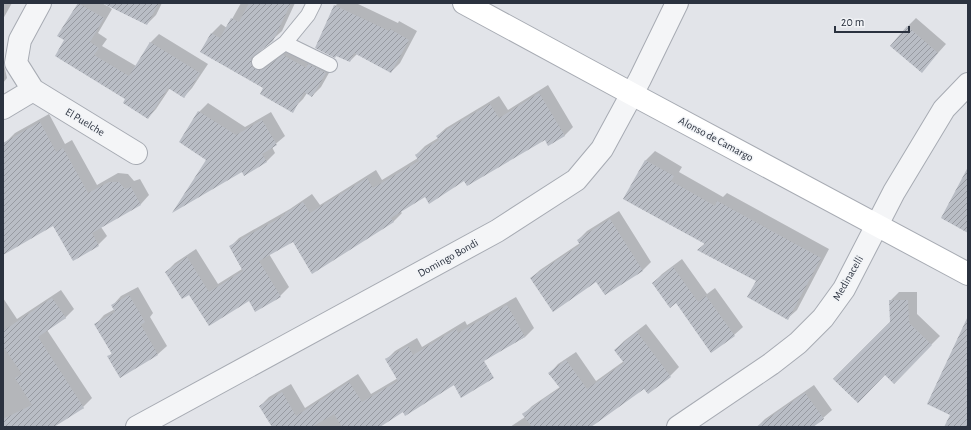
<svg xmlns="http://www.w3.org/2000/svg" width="971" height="430" font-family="'Alegreya Sans',sans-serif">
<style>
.shadow{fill:#0003}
.building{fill:url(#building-hatch)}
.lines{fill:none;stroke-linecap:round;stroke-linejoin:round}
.lane-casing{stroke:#a7abb3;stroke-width:16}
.street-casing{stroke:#a7abb3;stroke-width:24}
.secondary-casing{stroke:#a7abb3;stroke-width:24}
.lane{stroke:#f4f5f7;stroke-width:14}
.street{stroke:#f4f5f7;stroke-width:22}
.secondary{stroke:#fff;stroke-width:22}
.labels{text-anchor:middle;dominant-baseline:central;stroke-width:3;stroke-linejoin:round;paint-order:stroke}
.street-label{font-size:11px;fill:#2b323f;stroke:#f1f3f6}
</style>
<defs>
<pattern id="building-hatch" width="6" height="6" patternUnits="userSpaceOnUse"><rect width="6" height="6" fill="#b9bdc5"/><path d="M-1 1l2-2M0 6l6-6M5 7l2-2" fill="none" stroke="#979aa1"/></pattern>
</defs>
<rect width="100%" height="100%" fill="#e2e4e9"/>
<path class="shadow" d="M3,3H12L3,19Z
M79,3H102L107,6L109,3H162L156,15L147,24L109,5L108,6L112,9L98,33L107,39L102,46L136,66L151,42L159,34L208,64L192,88L184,97L170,88L156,109L148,118L65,40L59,36Z
M241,3H295L282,31L260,51L259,54L269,62L273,61L293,46L334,64L321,87L312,96L307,93L303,99L294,108L264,88L202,51L212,33L221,24L227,28Z
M338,3H356L398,23L399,21L417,31L400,63L391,72L358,53L350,61L335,6Z
M916,18L946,44L922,71L907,27Z
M3,60L7,78L3,83Z
M548,85L573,127L564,136L545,138L464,180L425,196L400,211L402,213L393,222L293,240L269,254L289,287L280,296L250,300L189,293L166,272L175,263L196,249L218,284L242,269L230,247L239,238L290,209L312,194L320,205L376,170L382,180L418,158L416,155L425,146L438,138L437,136L446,128L499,96L508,110Z
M208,103L245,127L271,112L285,136L272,147L275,153L266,162L242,171L208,160L199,112Z
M49,114L65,144L72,140L97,185L118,173L128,174L134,181L140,179L149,195L141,204L101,227L107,236L98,245L53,225L3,254V170L6,142L15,133Z
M655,151L682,167L679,172L723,197L727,193L829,249L797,310L788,318L757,280L699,249L705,243L625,199L646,160Z
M619,211L651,262L643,270L605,294L597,281L531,278L540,270L580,243L578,240L587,231Z
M682,259L707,294L715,288L743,327L734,335L676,302L653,283L662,274Z
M138,287L153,313L150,317L167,346L158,354L120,376L109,357L112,353L96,324L104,315L115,309L113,305L121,296Z
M61,290L74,309L65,318L47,330L92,398L83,407L52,427H3V298L17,319Z
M899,292H917V314L940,336L894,382L890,301Z
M516,297L534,328L525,337L487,358L378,427H273L260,406L269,397L291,384L305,408L358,374L371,394L398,378L387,359L395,351L417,338L422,347L465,321L467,325Z
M646,324L679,367L670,376L644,388L589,427H510L525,417L524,414L532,406L560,387L550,373L558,364L576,352L596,381L624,361L615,350L624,341Z
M814,385L832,410L813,427H757L765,419Z"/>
<path class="building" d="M78,3L104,18L90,42L99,48L94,55L129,76L150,42L200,73L184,98L168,88L148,119L123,103L125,99L55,56L64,40L57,36Z
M102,3H159L147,25Z
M249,3H291L273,41L251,58V63L252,67L260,70L264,69L283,55L306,68L308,64L326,73L312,97L304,92L293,113L260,94L263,88L200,52L211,33L220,38L231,18L239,22Z
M334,5L389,31L390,29L409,40L391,73L354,53L350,62L336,56L335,58L315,48Z
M907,26L938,53L922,73L890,46Z
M539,93L565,136L548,146L545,140L467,186L464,181L429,204L425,197L391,218L394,222L312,274L293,242L259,261L281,297L255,312L249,301L209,326L189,295L182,299L165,272L187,257L209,292L243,271L229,246L285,215L284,214L303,202L310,213L367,178L373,188L419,161L415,155L439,140L436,136L490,104L499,118Z
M198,111L236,135L262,120L277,145L262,154L267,162L244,176L242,172L172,213L206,160L179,142Z
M40,122L56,152L63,148L88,193L109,182H119L125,189L131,187L141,205L92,233L99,246L73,261L53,226L3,255V143Z
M645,160L674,176L671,181L715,206L717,201L821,258L788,320L747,297L756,281L697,250L705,244L623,199Z
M968,167V233L941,218Z
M610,219L643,271L605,295L596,282L553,312L530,278L580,245L577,240Z
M673,267L698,302L706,296L735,336L711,353L676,303L670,308L652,283Z
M129,295L145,322L141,325L158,355L120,378L107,356L112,354L94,324L115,312L111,305Z
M52,298L66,318L38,337L84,408L54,427H3V419L32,405L15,378L22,374L3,346V331Z
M889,300H908L909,323L932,345L894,384L885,375L858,403L833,379L890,322Z
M507,305L525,337L484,361L494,378L461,398L454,385L405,416L403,412L380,427H342L334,414L312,427H272L259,406L282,392L296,416L349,382L362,402L398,381L385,359L408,346L413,355L456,329L458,333Z
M968,316V427H944L950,415L927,404Z
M637,332L671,377L648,394L644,389L591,427H532L522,414L560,388L548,373L566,360L587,389L624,363L614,350Z
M805,393L824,419L813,427H756Z"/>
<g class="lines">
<defs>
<path id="lane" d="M285,43L330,65
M259,62L285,43L308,15L314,3"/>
<path id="street" d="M40,3L20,40L16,63L33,90L136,153
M3,108L33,90
M137,427L497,231L576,180L602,149L640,79L677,3
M678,427L771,364L798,343L823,318L844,289L894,192L944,109L968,84"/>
<path id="secondary" d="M464,3L632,94L968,274"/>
</defs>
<use href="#lane" class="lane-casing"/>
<use href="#street" class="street-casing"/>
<use href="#secondary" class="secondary-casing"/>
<use href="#lane" class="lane"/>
<use href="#street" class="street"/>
<use href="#secondary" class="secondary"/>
</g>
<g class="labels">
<g class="street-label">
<text transform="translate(85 122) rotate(31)">El Puelche</text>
<text transform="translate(716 139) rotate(28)">Alonso de Camargo</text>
<text transform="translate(448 258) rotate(-29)">Domingo Bondi</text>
<text transform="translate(848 278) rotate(-60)">Medinacelli</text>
</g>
</g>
<rect width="971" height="430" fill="none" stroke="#2b323f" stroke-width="8"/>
<path d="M835 26v6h74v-6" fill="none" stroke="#2b323f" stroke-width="2"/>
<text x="841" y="26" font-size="12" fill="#2b323f" stroke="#f1f3f6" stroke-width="3" paint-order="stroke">20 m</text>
</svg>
